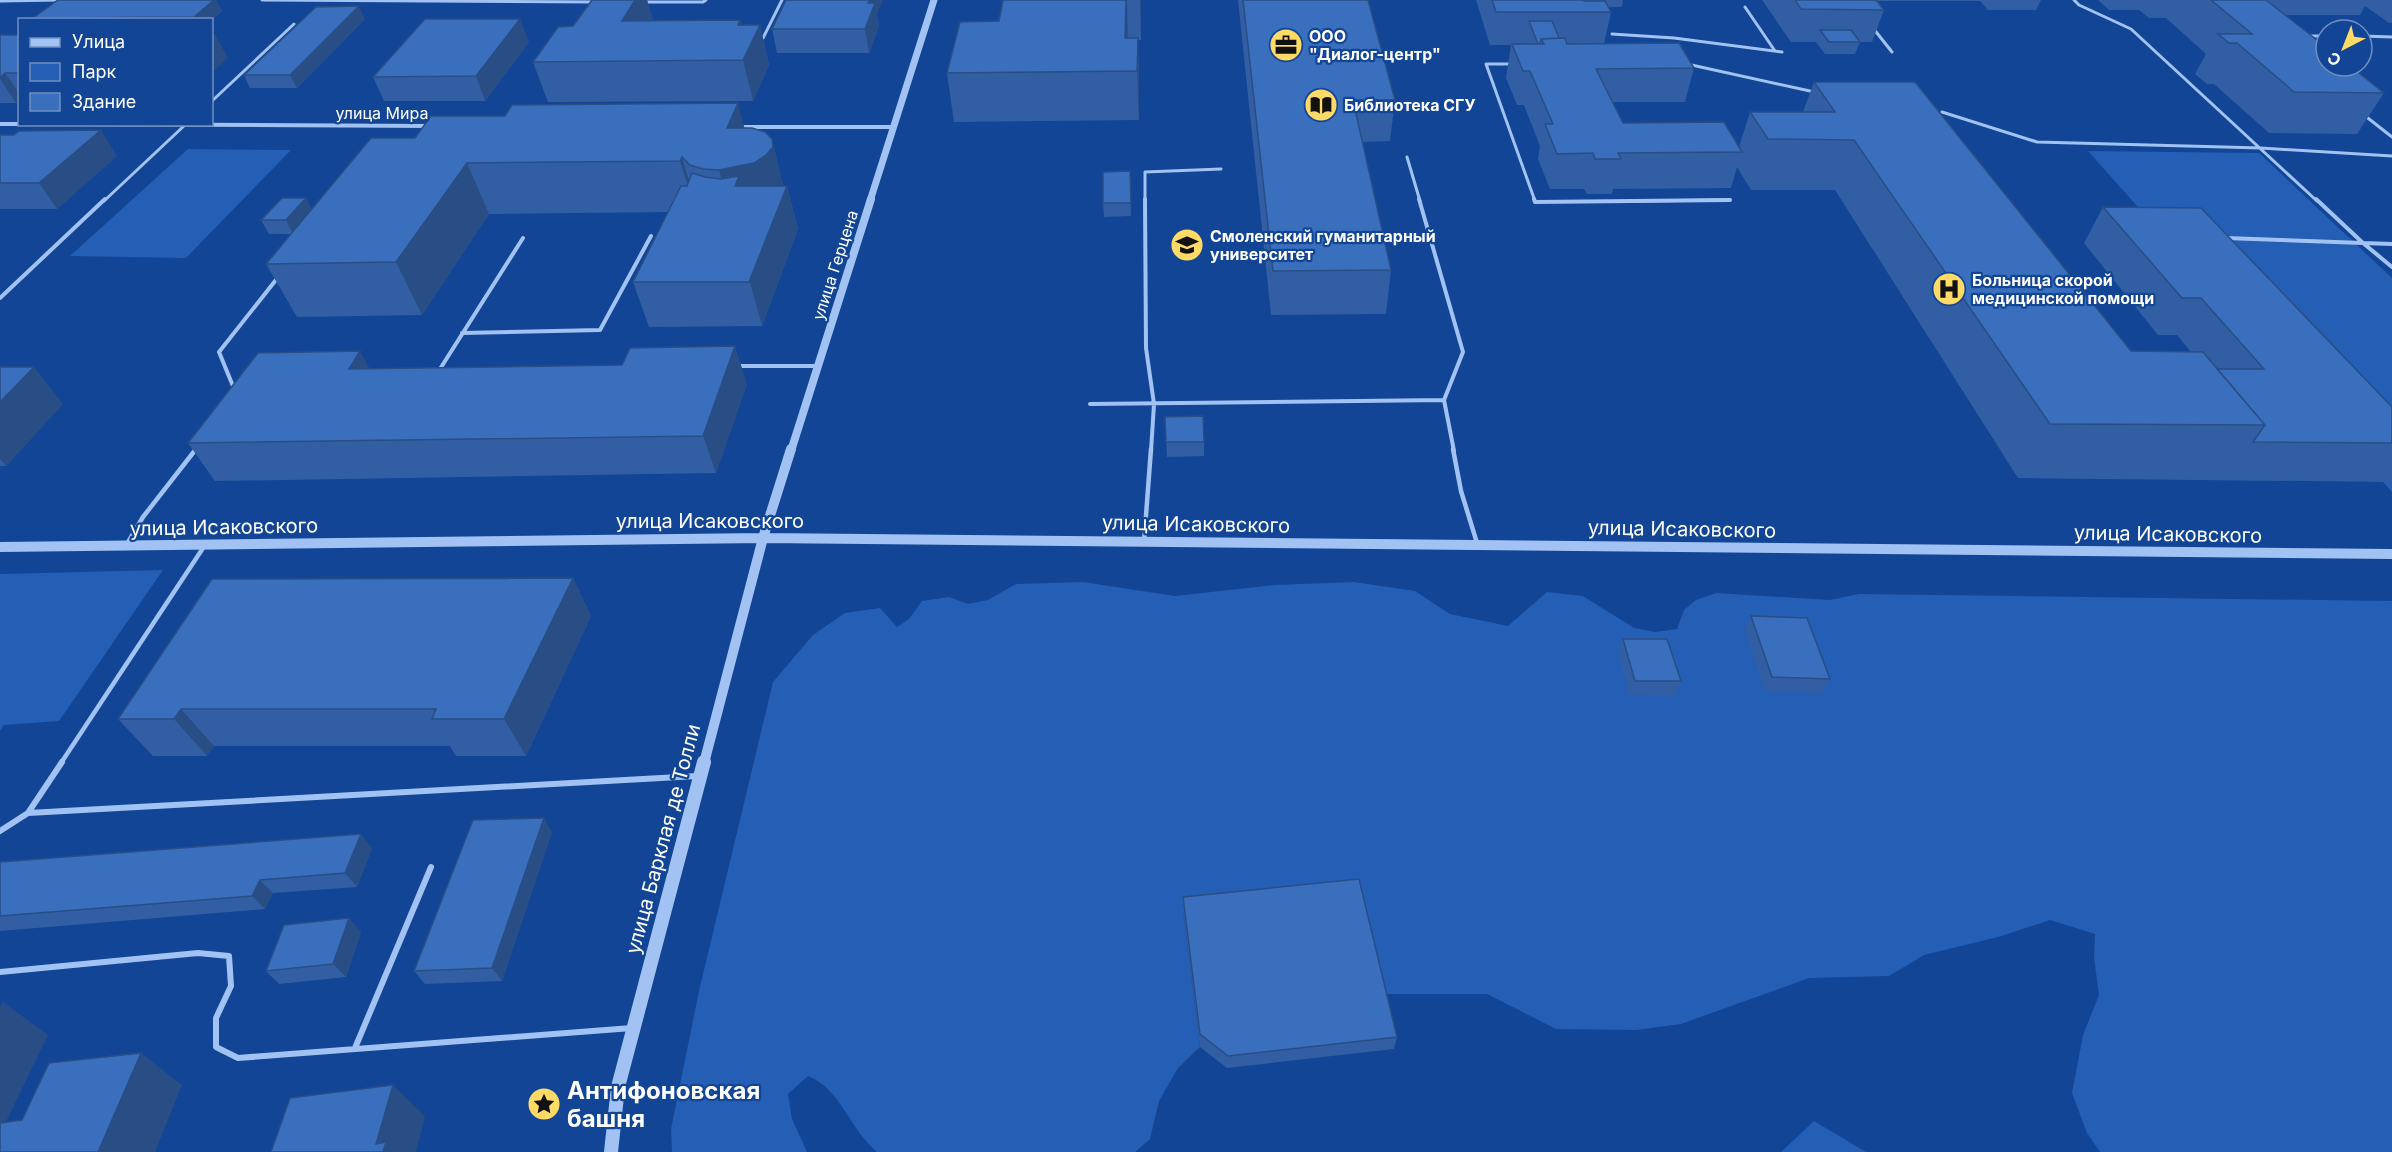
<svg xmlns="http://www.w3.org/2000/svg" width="2392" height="1152" font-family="Inter,sans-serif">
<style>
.green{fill:#245eb5}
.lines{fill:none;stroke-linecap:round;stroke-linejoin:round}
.service-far3{stroke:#a1c2f3;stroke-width:3}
.service-far2{stroke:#a1c2f3;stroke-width:4}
.service-far1{stroke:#a1c2f3;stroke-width:4.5}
.service{stroke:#a1c2f3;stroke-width:6}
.minor{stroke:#a1c2f3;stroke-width:4}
.tertiary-far3{stroke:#a1c2f3;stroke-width:7}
.tertiary-far2{stroke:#a1c2f3;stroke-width:8}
.tertiary-far1{stroke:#a1c2f3;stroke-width:10}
.tertiary{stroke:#a1c2f3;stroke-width:14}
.wall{fill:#325fa3}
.shaded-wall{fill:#294e85}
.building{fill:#3a6fbe;stroke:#294e85;stroke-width:1.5}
.labels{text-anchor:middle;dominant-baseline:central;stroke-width:4.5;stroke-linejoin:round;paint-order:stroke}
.far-poi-label{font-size:16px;font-weight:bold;fill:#fff;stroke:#124596;text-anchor:start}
.far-street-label{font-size:16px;fill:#fff;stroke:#124596}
.street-label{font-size:20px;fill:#fff;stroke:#124596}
.near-poi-label{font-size:24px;font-weight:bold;fill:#fff;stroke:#124596;text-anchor:start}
</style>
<rect width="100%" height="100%" fill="#124596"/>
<path class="green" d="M188,149L291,150L186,258L70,256Z
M2088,151L2259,153L2392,278V492Z
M163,570L59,721L4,725L0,731V574Z
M1083,582L1175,596L1274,585L1354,582L1415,591L1450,614L1508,626L1547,592L1583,596L1634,628L1655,632L1677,629L1684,610L1696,600L1716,593L1830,600L1859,594L2392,601V1152H2100L2087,1133L2072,1093L2083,1035L2099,995L2094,958L2095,934L2050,920L1998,937L1924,955L1889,976L1809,978L1681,1024L1636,1030L1556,1029L1487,994H1381L1183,910L1200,1047L1178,1068L1159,1101L1150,1139L1135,1152H877C851,1131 841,1089 808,1076L788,1094L792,1119L807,1152H672L671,1129L699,991L773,682L813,635L845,613L880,608L897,627L909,619L922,601L949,597L968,604L988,600L1016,584Z
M1814,1121L1866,1152H1781Z"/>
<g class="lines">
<path class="service-far3" d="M262,0L596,2
M2074,0L2079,5L2131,29L2317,201
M0,1L59,0
M643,2H703L706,0
M1745,7L1775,51
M1873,28L1892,52
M1612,34L1674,38L1782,52
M2308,36H2326
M2362,36L2392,37
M763,38L782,0
M1514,64H1486L1535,201
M1687,64L1810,91
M212,101L294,24
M1942,112L2037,142L2261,148L2392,156
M2364,115L2392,137
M1407,157L1420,201
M104,201L186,124
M1145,201V172L1221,169
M1638,201L1730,200"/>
<path class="service-far2" d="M1145,199L1146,348L1154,404L1151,451
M1534,199L1535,202L1730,200
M2226,238L2363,243L2316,199
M2392,244L2363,243L2392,267
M0,298L105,199
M462,333L600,330L651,236
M737,366H818
M440,369L523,238
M235,391L219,352L279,276
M1444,400L1454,451
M1090,404L1444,400L1463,352L1419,199
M195,451L196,449"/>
<path class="service-far1" d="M1453,449L1461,491L1477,543
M1144,542L1151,449
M127,544L143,517L196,449
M61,763L205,545"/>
<path class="service" d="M62,762L28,813L697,776
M0,831L28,813
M0,972L198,953L229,956L231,986L216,1018V1047L238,1058L632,1028
M355,1048L431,867"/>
<path class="minor" d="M0,124H20
M51,124L432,126
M736,127H894"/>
<path class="tertiary-far3" d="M870,201L934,0"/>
<path class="tertiary-far2" d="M791,451L871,199"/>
<path class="tertiary-far1" d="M0,547L763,538L2392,554
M704,763L763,538L791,449"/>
<path class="tertiary" d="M611,1152L618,1087L704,762"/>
</g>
<path class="wall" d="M58,0H216L222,11L212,20H34L33,18Z
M592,0H647L653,20H740L742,25H760L769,65L753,101L548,102L533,62L573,26Z
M1003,0H1141V40H1138L1139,86V120L954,122L947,73L999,21Z
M1238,0H1368L1395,100L1390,141L1362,142L1391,270L1386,314L1271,315Z
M1476,0H1623L1622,7H1608L1611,12L1604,44L1694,68L1685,102H1613L1623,123L1739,147L1750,112H1803L1814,82L2131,351L2191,352L2177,335H2158L2084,243L2103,207L2392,407V482L2018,478L1835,190H1751L1737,167L1731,188L1613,189L1612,194H1587L1584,189H1550L1538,159L1540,146L1524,105H1517L1506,78L1511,45H1490Z
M1762,0H2041L2036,10H1988L1980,1H1876L1884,10L1872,42H1860L1855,54H1825L1816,42H1791Z
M2098,0H2392V23H2389L2365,6L2360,15H2285L2384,93L2357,134L2269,133L2214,84H2207L2195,74L2206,54L2166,18H2149L2139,10H2109Z
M877,14L879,26L869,53H777L772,29Z
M365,19L297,88H250L244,75Z
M0,35H20V100L16,103H0Z
M529,42L485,101H384L373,77Z
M744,128L772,139L783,186H787L798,229L762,326L649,327L633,282L668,212L489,214L422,315L297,317L266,264L291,234H269L261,220L312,209L415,138Z
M0,135L117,156L57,209H0Z
M1130,171L1131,216L1104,217L1103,203Z
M0,367L63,404L6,466H0Z
M370,368L747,384L716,473L215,481L188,443Z
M1165,417L1204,442V456L1167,457Z
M573,578L591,616L526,756H456L450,746H214L207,756H153L118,719Z
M1751,616L1830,679L1822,693L1765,691L1745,630Z
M1623,639L1681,681L1675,696L1630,695L1618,653Z
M552,832L502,981L425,984L414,971Z
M372,848L357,887L273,893L265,909L0,931V862Z
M1183,897L1397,1037L1394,1049L1227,1068L1200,1047L1183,910Z
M361,932L346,977L279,984L266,971Z"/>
<path class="shaded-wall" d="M214,0H216L222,11L212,20H195L194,17Z
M635,0H647L655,26L622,21Z
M870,0H883L877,14L879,26L869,53L865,29Z
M1124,0H1127L1128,40L1125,38Z
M1140,0H1141V40Z
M359,6L365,19L297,88L290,75Z
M520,19L529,42L485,101L476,76Z
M740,20L748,50L760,25L769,65L753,101L743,60L738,25Z
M215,34L228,58L212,73V37Z
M1138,38L1139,86V120L1137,71Z
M5,73L20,94V100L16,103L0,79Z
M738,103L751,153L772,139L784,189L787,186L798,229L762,326L719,170L727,128Z
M101,130L117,156L57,209L39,183Z
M682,157L697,208L696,212L680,161Z
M467,163L489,214L422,315L396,262Z
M306,198L313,212L293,234L286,220Z
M735,346L747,384L716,473L703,436Z
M360,351L381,389L349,369Z
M34,367L63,404L6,466L0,459V402Z
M573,578L591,616L526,756L504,719Z
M181,709L214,746L207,756L174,719Z
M544,818L552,832L502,981L492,968Z
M361,834L372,848L357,887L345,873Z
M260,880L273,893L265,909L252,896Z
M349,918L361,932L346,977L333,964Z
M3,1002L48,1035L0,1134V1007Z
M141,1053L182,1085L155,1152H98Z
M393,1085L425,1116L416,1152H383L376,1144Z"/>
<path class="building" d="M58,0H214L194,17L33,18Z
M592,0H635L622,21L740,20L738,25H760L743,60L533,62L558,27L573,26Z
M786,0H870L868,3H875L865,29H772Z
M1003,0H1126L1125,38H1138L1137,71L947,73L960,22L999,21Z
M1243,0H1368L1395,100H1353L1391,270L1273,271Z
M1492,0H1584V1H1605L1611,12H1496Z
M1795,0H1876L1884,10L1801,9Z
M2211,0H2266L2326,47V66H2350L2384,93L2294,92L2237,43H2229L2218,34H2252Z
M359,6L290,75H244L316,7Z
M425,19H520L476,76L373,77Z
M1529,21H1552L1559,38L1541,39L1540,44H1538Z
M1820,30H1851L1860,42H1829Z
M0,35H20V73H5L0,78Z
M1565,38L1567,44L1679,43L1694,68L1596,69L1623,123L1724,122L1742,152L1618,153L1621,159H1595L1593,153L1557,154L1545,124H1553L1530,71H1523L1512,44H1544L1541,39Z
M1814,82H1915L2131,351L2203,352L2265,425L2050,424L1854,140L1768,139L1750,112H1835Z
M738,103L727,128H752L765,132L772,139L773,147L766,155L754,163L719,170L703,169L690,165L682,157L680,161L467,163L396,262L266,264L371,138H415L431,116H505L512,105Z
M101,130L39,183H0V135H14L19,131Z
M1130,171L1131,203H1103V172Z
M692,173L705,177L721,179L739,176L735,186H787L749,282H633L681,186H687Z
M282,198H306L286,220H261Z
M2103,207L2201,208L2392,407V443L2253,442L2265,425L2217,369H2264L2201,298H2182Z
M735,346L703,436L188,443L258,353L360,351L349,369L622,365L630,348Z
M0,367H34L0,402Z
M1203,416L1204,442H1166L1165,417Z
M573,578L504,719H432L436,709H181L174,719H118L212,579Z
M1751,616L1807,618L1830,679L1772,677Z
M1623,639H1667L1681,681H1635Z
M544,818L492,968L414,971L473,820Z
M361,834L345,873L260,880L252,896L0,916V862Z
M1359,879L1397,1037L1228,1056L1200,1034L1183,897Z
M349,918L333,964L266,971L284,925Z
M141,1053L98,1152H0V1123L22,1120L49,1063Z
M393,1085L376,1144L386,1142L383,1152H271L290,1098Z"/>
<defs>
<symbol id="office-disc" viewBox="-11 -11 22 22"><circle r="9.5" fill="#ffda64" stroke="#124596"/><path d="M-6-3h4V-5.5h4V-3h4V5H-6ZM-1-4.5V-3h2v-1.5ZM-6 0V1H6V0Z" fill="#111"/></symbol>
<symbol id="library-disc" viewBox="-11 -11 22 22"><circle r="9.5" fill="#ffda64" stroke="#124596"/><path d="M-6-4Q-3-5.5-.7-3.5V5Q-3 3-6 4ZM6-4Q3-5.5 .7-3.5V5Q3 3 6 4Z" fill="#111"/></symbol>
<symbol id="university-disc" viewBox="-11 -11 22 22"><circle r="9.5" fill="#ffda64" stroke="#124596"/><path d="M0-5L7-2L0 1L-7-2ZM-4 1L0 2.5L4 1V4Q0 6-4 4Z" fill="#111"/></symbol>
<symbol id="hospital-disc" viewBox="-11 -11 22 22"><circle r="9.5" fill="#ffda64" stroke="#124596"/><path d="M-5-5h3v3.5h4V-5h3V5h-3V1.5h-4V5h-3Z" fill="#111"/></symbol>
<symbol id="sight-disc" viewBox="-11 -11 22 22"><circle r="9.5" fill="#ffda64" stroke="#124596"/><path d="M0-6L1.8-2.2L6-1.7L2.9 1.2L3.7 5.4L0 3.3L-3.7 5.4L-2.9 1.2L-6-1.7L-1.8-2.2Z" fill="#111"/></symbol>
</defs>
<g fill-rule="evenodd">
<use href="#office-disc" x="1267" y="26" width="38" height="38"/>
<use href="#library-disc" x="1302" y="86" width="38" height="38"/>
<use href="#university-disc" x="1168" y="226" width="38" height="38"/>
<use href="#hospital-disc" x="1930" y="270" width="38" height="38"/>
<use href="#sight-disc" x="525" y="1085" width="38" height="38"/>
</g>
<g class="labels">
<g class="far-poi-label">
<text x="1309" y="36">ООО<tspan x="1309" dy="18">"Диалог-центр"</tspan></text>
<text x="1344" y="105">Библиотека СГУ</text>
<text x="1210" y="236">Смоленский гуманитарный<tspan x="1210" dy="18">университет</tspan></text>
<text x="1972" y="280">Больница скорой<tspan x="1972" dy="18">медицинской помощи</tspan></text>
</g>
<g class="far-street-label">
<text x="382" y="113">улица Мира</text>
<text transform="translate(835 265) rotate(-72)">улица Герцена</text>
</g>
<g class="street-label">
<text x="710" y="521">улица Исаковского</text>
<text transform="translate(1196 524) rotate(1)">улица Исаковского</text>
<text transform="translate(224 527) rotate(-1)">улица Исаковского</text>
<text transform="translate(1682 529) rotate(1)">улица Исаковского</text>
<text transform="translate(2168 534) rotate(1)">улица Исаковского</text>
<text transform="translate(663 839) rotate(-75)">улица Барклая де Толли</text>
</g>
<g class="near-poi-label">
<text x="567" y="1090">Антифоновская<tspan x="567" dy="28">башня</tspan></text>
</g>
</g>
<rect x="18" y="18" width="195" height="108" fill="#124596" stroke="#718fc0" stroke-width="1.5"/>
<rect x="30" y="38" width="30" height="9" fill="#a1c2f3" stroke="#718fc0" stroke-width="1.5"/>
<text x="72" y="48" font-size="18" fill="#ffffff">Улица</text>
<rect x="30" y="63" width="30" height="18" fill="#245eb5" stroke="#718fc0" stroke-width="1.5"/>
<text x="72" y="78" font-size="18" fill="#ffffff">Парк</text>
<rect x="30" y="93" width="30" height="18" fill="#3a6fbe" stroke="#718fc0" stroke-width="1.5"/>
<text x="72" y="108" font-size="18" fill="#ffffff">Здание</text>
<g transform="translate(2344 48) rotate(222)"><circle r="28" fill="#124596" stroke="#718fc0" stroke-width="1.5"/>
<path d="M0-4.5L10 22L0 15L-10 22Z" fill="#ffda64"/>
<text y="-9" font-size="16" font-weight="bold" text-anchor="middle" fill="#ffffff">С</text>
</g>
</svg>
